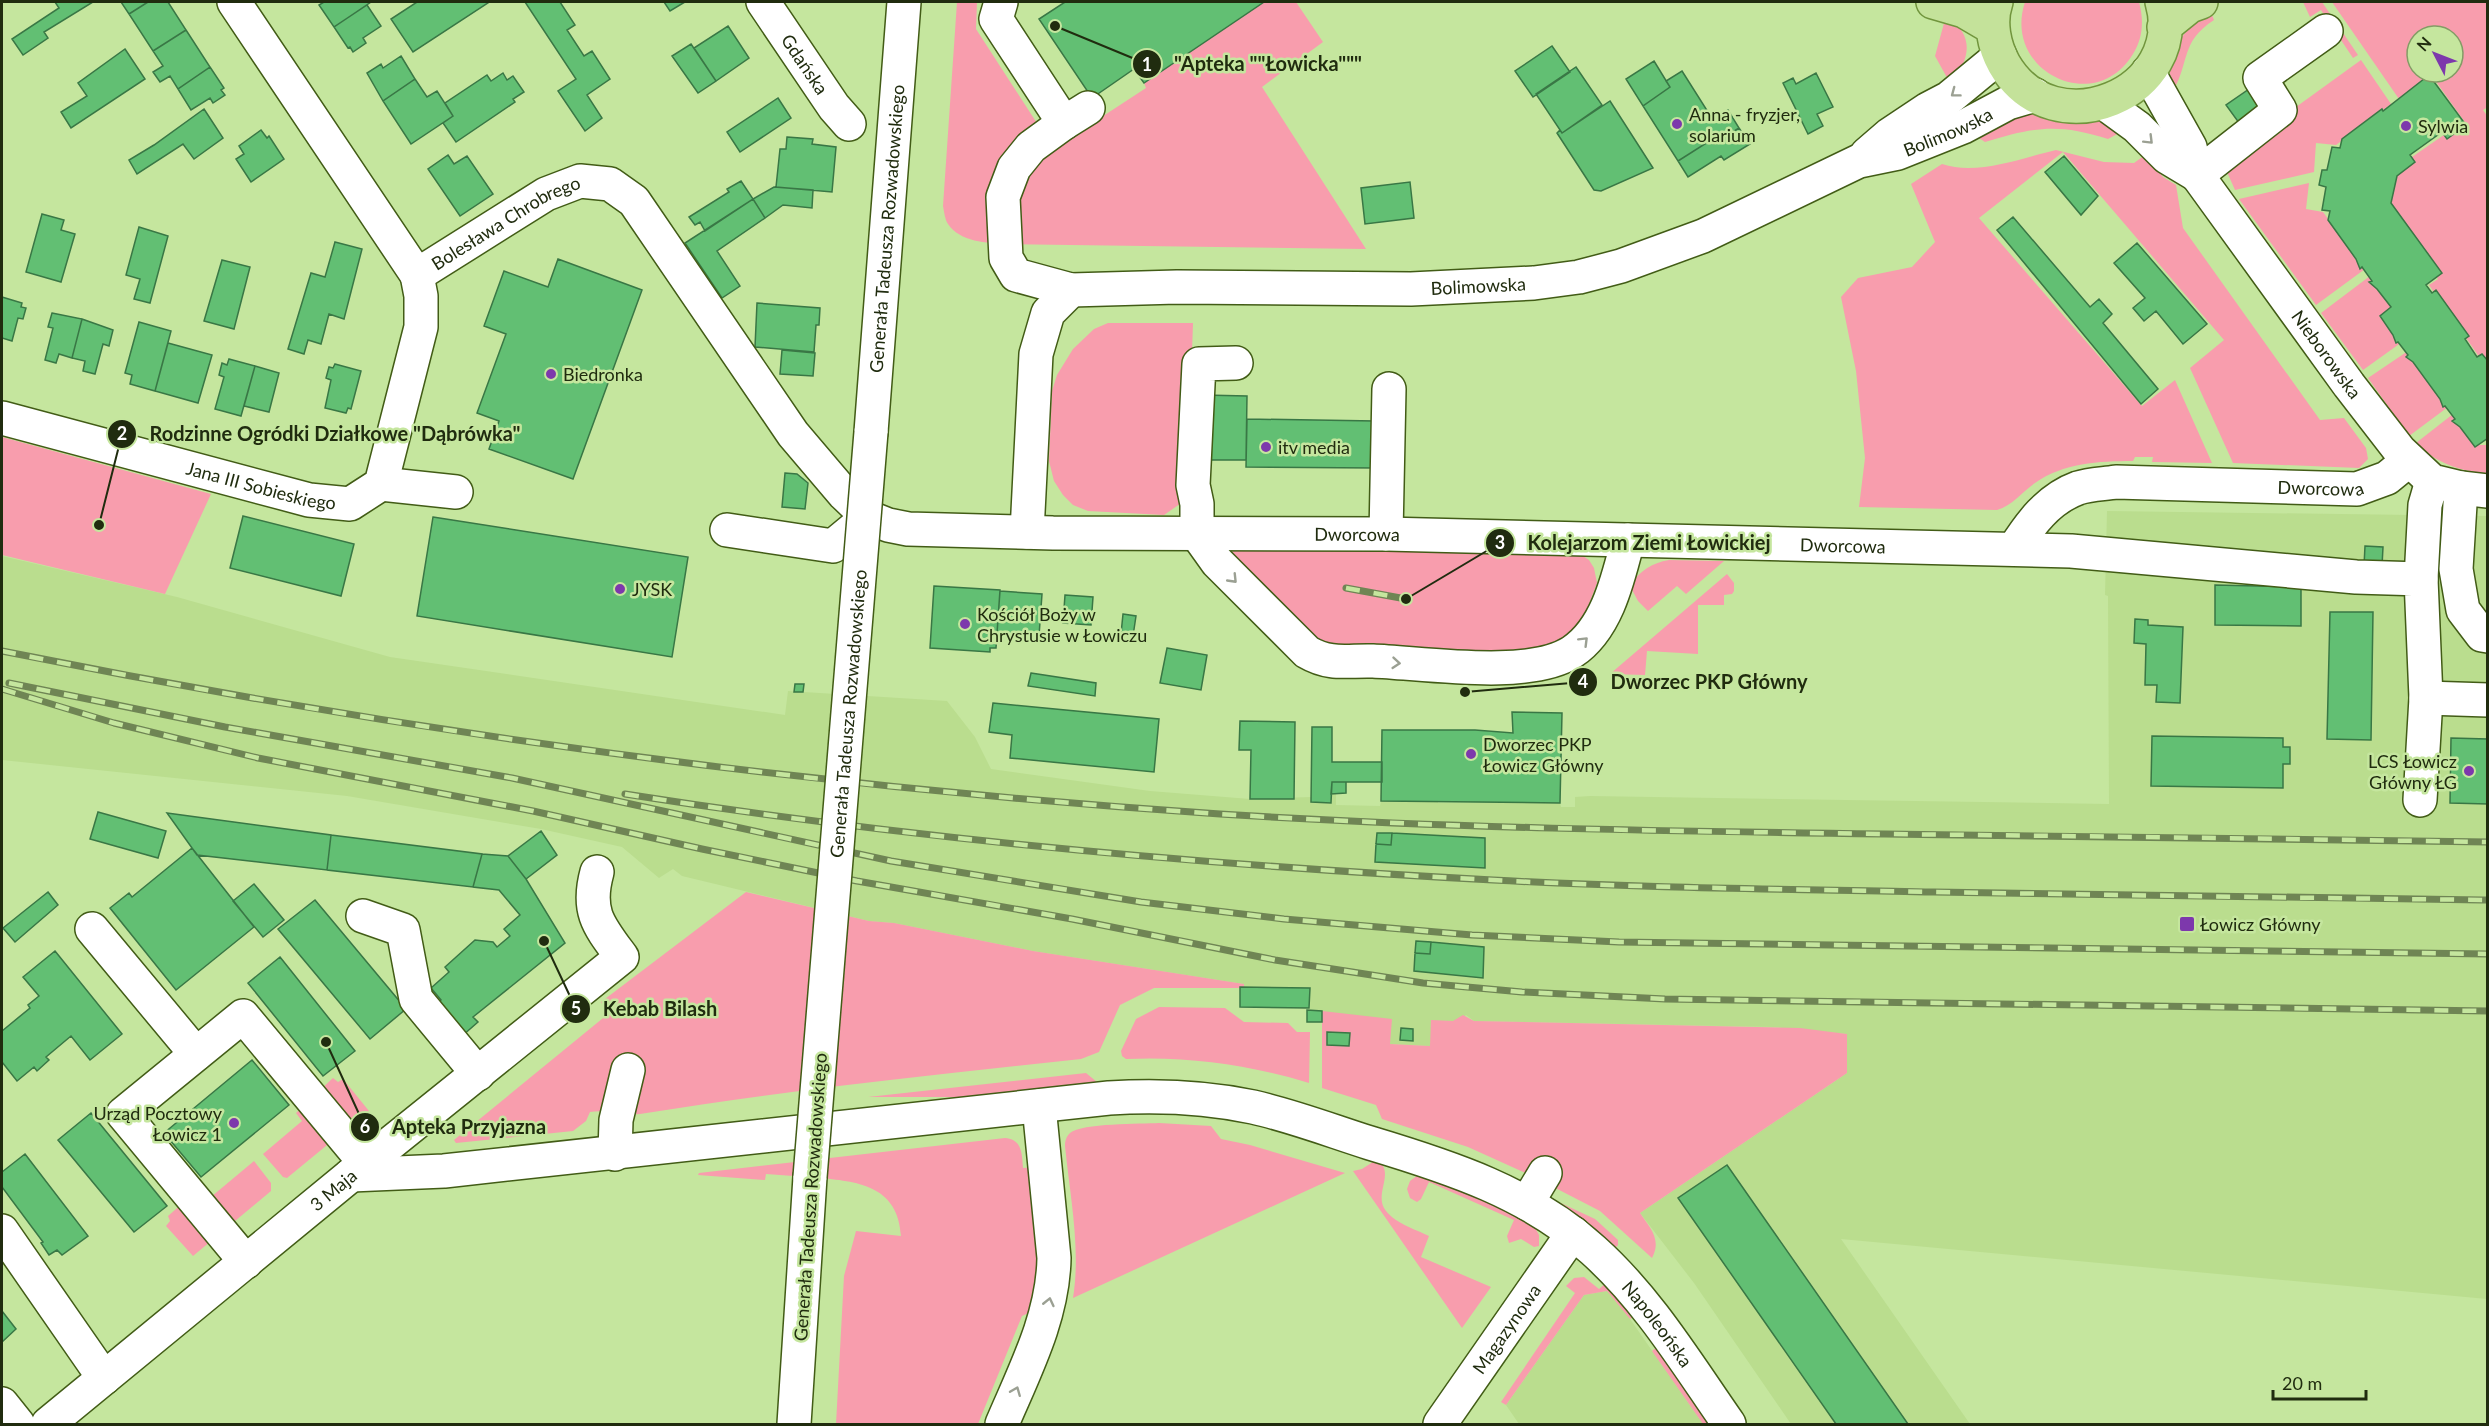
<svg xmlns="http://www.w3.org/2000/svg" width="2489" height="1426" font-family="Lato,sans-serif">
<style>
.built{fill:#badd8e}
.green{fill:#f89dad;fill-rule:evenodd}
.building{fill:#62bf73;stroke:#397745;stroke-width:1.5}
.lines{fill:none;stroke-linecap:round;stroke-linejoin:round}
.minor-casing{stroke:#425c16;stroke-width:36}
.major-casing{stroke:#71953d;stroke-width:36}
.minor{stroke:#fff;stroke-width:33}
.major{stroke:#c4e29a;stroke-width:33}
.rail-casing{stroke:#6f8554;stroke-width:7}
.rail{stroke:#c5e69e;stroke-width:4.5;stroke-dasharray:14;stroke-linecap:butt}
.minor-bridge-casing{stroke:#425c16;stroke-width:36;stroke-linecap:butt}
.minor-bridge{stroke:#fff;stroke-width:33}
.oneway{stroke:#9ba093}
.poi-dot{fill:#7d38ac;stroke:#c5e69e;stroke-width:2}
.labels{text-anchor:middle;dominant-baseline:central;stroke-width:5;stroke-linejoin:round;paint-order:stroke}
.street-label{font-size:18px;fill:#202c0f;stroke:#c5e69e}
.poi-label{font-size:18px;fill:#202c0f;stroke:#c5e69e;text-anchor:start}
.leader{fill:none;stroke:#202c0f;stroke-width:2}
.callout-dot{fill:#202c0f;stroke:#c5e69e;stroke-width:2}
.mark-label{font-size:18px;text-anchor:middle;font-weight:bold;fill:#fff}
.callout-label{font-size:20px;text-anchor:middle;font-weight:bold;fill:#202c0f;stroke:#c5e69e;stroke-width:5;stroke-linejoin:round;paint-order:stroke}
</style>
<rect width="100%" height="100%" fill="#c5e69e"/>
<path class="built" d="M2107,511L2487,516V1299L1841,1239L1970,1424H1791L1694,1283L1640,1213L1847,1073V1034L1774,1027L1474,1021L1466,1015L1430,1046L1390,1044L1322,1011L1310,1010V989L1244,988V984L1033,951L894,923L869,921L682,876L673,869L659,878L622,847L541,829L347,796L2,760V556L177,597L390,657L785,715L788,691L947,701L975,737L991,769L1150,791L1250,799L1312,797V802L1331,803V794L1336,793V805L1380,806L1381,801L1438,800V803H1442L1556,802L1560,803L1561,807H1575V797L1590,796L2109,804L2108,596L2105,595Z
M1607,1291L1630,1319L1703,1424H1519L1506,1405L1584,1295Z"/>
<path class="green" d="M957,2H977L976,29L1042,131L1068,139L1146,88L1144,83L1264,2H1296L1323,42L1262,87L1366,249L1006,244C987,243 960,242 948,224C945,220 944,211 943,206Z
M2025,2H2139C2144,20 2143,38 2133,54C2095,117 2002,71 2025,2Z
M2303,2H2322L2358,55L2353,58L2321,10L2310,17Z
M2332,2H2487L2488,107L2483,110L2488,117L2487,368L2429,285L2438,279L2379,197L2386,175L2464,121L2432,76L2399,99ZM2417,36H2453V72H2417Z
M2210,10L2214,20C2180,42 2190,62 2173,91C2162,50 2182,34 2210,10Z
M1946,16C1976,36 1970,60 1950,83L1935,56Z
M2361,60L2391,104L2336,145L2316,143L2314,172L2235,190L2223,163L2278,120Z
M2031,113L2098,121L2121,132L2108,139C2058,123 2034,127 1985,142L1973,134L2008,118Z
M2056,150L2104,162L2134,163L2145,155L2163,177L2176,185L2183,228L2320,420L2344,418L2366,448L2368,459L2359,468L2233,463L2190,368L2224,340L2063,152L1979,218L2142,406L2175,380L2212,463L2152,462L2153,457H2135L2133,461C2099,461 2063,463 2035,483C2021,493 2013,505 1997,510L1859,507L1865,458L1856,371L1841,297L1858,278L1912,267L1935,242L1911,184L1942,164C1977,176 2021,158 2056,150Z
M2309,183L2306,209L2323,212L2365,269L2316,305L2239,199Z
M2370,276L2394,307L2402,342L2363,370L2321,313Z
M1108,323H1193L1187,499L1164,515L1088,511L1073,505L1063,495L1054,481L1049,461L1052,391L1057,375L1073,349L1094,329Z
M2408,351L2448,407L2409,436L2368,378Z
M2453,414L2477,445H2487V473C2461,472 2434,462 2416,443Z
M2,437L211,494L165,594L2,555Z
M1234,548L1580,554L1589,560L1594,568L1597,583L1583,620L1565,642L1531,652L1325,648L1231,555Z
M1669,560L1724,561L1686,594L1677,586L1648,611L1638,601L1630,586C1639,571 1652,563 1669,560Z
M1727,574L1734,583V591L1732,594L1724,595V605H1698V654L1647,651L1645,675L1610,674Z
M746,892L869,921L894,923L1033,951L1244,984V988H1154L1120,1005L1099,1052L1081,1059C934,1075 787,1090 640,1114C624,1116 607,1109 590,1112L586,1121L573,1131L456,1143L454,1140L608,1014L601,1002Z
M1159,1007L1225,1008L1244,1022L1288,1023L1297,1032H1310L1309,1083C1249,1065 1189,1056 1126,1059L1122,1056L1121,1051L1136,1019Z
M1322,1011L1392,1019L1390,1044L1430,1046L1431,1020L1453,1021L1463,1015L1474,1021L1800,1028L1847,1034V1073L1640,1213C1650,1228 1662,1239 1652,1258L1600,1211L1534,1177L1468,1147L1382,1119L1376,1105L1322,1088Z
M1086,1073L1097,1082L982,1097H868Z
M333,1078L338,1082L343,1079L369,1111L351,1127L318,1092Z
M306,1104L332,1141L287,1178L283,1177L263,1154L302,1121L296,1113Z
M1159,1123L1211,1126L1221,1139L1250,1145L1345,1173L1073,1298C1081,1249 1070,1196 1065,1146C1065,1141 1066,1137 1070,1133C1082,1123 1141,1124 1159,1123Z
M1005,1138C1022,1139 1022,1154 1023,1168L1035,1167L1043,1244L1037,1309L1022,1316L978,1424H836L844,1276L856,1231L901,1236C898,1187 861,1182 821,1178C803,1177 784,1175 766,1174L765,1180L698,1175L699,1173Z
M1376,1160C1396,1170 1375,1192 1384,1208C1393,1223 1415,1229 1429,1236L1421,1257L1491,1287L1462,1328L1353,1171L1362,1169Z
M254,1161L271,1183V1191L229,1226L205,1202Z
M1418,1175L1467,1191L1533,1224L1539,1235V1246L1534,1247L1521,1239L1509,1243L1507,1236L1514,1220L1429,1182L1421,1199L1417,1202L1410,1198L1407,1189L1410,1181Z
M1550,1198L1595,1219L1618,1240V1245L1615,1248Z
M183,1203L211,1241L193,1256L166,1226L170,1221L168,1216Z
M1584,1277L1599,1289L1606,1283L1634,1316L1630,1319L1607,1291L1584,1295L1506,1405L1501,1402L1575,1293L1566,1286L1574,1278Z
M1657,1347L1710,1424H1703L1652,1351Z"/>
<path class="building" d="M55,2H93L44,32L48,38L23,55L12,39L59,8Z
M121,2H148L129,14Z
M148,2H168L186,30L153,51L129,14Z
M324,2H371L334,27L319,5Z
M417,2H487L488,3L413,52L391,19Z
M525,2H560L575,25L567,30L584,56L592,51L610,79L587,95L602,118L585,131L558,91L576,79Z
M664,2H685L670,11Z
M1065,2H1264L1144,83L1134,69L1092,98L1039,19Z
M367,5L381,26L363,38L366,43L353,52L350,47L348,48L334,27Z
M728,26L749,58L716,81L694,48Z
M186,30L210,67L178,89L170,76L160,82L153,72L163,66L153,51Z
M691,44L716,81L698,93L672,56Z
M1552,46L1570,72L1533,97L1515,71Z
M125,49L145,79L71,128L61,112L87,96L78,83Z
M401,56L415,79L383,101L367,73L381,64L383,68Z
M1654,61L1670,87L1643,106L1626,79Z
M210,67L224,88L221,90L225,95L213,103L210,98L191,110L178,89Z
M1576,67L1602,105L1562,133L1536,94Z
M1682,71L1713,120L1728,110L1739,128L1714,144L1711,140L1678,161L1643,106L1670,87L1666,81Z
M503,73L507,80L513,76L524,92L513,99L515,102L456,142L443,123L453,116L445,103L487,75L491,81Z
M1816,73L1833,107L1817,114L1823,126L1808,134L1783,83L1793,78L1796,84Z
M2429,75L2466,125L2447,139L2442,132L2410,155L2415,162L2397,176L2391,203L2442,273L2426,285L2432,293L2436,290L2469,336L2465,339L2477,357L2482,354L2488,361V438L2475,447L2460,427L2452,421L2455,419L2445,406L2443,407L2440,399L2413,362L2406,357L2408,355L2398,342L2396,343L2393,335L2380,316L2391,307L2377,289L2369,282L2372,281L2362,267L2360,269L2356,259L2328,220L2330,211L2322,210L2326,187L2319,185L2322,170H2327L2332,147L2340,148L2342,139L2382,109L2383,111Z
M415,79L427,97L437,91L453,116L411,144L383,101Z
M2252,87L2268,109L2242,127L2226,105Z
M778,98L791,118L740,152L727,132Z
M1610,101L1653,168L1601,191L1594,190L1557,133L1560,130L1562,133Z
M204,109L223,138L194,159L183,144L137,174L129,160L154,145Z
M1739,128L1750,144L1724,160L1721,156L1688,177L1678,161L1711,140L1714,144Z
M261,130L267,138L269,136L284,159L251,182L236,159L244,154L239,146Z
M787,137L813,139L812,144L836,147L832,192L776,187L780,149H786Z
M448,155L454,164L467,156L493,194L460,216L428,169Z
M2064,156L2098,196L2081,215L2045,172Z
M741,181L753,199L705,231L700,222L695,225L689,217L729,192L727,189Z
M1410,182L1414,218L1365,224L1361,188Z
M774,187L813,190L812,208L783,205L765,218L753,199Z
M753,199L765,218L717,251L740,286L722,298L685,243Z
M42,214L64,220L61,230L75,234L61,282L26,272Z
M2013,217L2090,307L2099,299L2112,314L2103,323L2158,389L2141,404L1997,230Z
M139,227L168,236L150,303L134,299L140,279L126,275Z
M335,242L362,249L344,319L329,314L321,344L308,340L304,354L288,349L311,273L325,277Z
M2137,243L2207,324L2183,344L2156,311L2144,321L2133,308L2145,298L2114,263Z
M558,259L642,290L573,479L489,449L499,421L477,413L506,334L484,326L504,271L548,287Z
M222,260L250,267L234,329L204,321Z
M2,297L22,303L21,307L26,308L23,319L18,318L12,341L2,338Z
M757,303L820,308L819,325H816L814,352L755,347Z
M52,313L82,319L72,358L59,354L56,363L45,360L53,328L48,327Z
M82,319L113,330L109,346L103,344L95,374L83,371L85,361L72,358Z
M139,322L171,331L155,391L130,384L132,375L125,373Z
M168,343L212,355L198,403L155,391Z
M782,350L815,353L813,376L780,374Z
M229,359L255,366L241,416L215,409L224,377L219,375L222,363L227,365Z
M335,364L361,371L351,409L348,408L346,413L325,408L331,380L326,378L329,367L333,368Z
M255,366L279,373L269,412L244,406Z
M1203,395L1247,396L1246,460H1202Z
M1247,419L1375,421V468L1246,467Z
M785,473L797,474L808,483L805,509L782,507Z
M243,516L354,544L341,596L230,568Z
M433,517L688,557L672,657L417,616Z
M2365,546L2383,547L2382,566H2364Z
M2215,585L2301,587V626L2215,625Z
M934,586L1000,590L996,648H990V652L930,648Z
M1000,591L1042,594L1039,636L997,633Z
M1065,595L1093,597L1091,625L1063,623Z
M2330,612H2373L2371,740L2327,739Z
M1123,614L1136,616L1133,636L1121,634Z
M2135,619L2148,620V625L2183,627L2180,703L2156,702L2157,685H2145L2146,644L2134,643Z
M1167,648L1207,655L1201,690L1160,683Z
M1031,673L1096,683L1095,696L1028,686Z
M795,684H804L803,692H794Z
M993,703L1159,719L1154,772L1010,758L1012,735L989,732Z
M1512,712L1562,713L1560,803L1381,801L1382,730H1475L1513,733Z
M1240,721L1295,722L1294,799H1250L1251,750H1239Z
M1312,727H1332V762H1382V782H1332L1331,803L1311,802Z
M2152,736L2283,738V747H2290V764H2283V788L2151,786Z
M2451,738L2488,739V804L2450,803Z
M1332,782H1346V793L1331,794Z
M98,812L166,831L158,858L90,839Z
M167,813L331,835L327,870L197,855Z
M541,831L557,855L526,879L508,856Z
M1377,833H1392L1391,845L1376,844Z
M1392,833L1485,838V868L1375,862L1376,844L1391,845Z
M331,835L482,854L473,887L327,870Z
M192,848L254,927L176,990L110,908L129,893L132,897Z
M482,854L508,856L526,879L565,943L473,1017L478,1022L462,1036L435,1005L441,1000L431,988L449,972L445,967L475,940L493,942L497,947L510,936L504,929L520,915L499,890L473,887Z
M254,884L284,920L263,937L233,901Z
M48,892L58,905L15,942L3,928Z
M315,900L406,1009L370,1039L278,929Z
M1416,941L1431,942L1430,954L1415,953Z
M1431,942L1484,947L1483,978L1414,971L1415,953L1430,954Z
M55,951L122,1034L90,1060L71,1036L46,1057L49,1060L37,1071L34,1067L17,1081L2,1062V1031L30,1008L28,1005L39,996L23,977Z
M280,957L355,1051L323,1076L248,983Z
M1240,987L1310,988L1309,1008L1240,1007Z
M1307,1010L1322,1011V1022H1307Z
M1401,1028L1413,1029V1041L1400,1040Z
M1327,1032L1350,1033L1349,1046L1327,1045Z
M252,1060L289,1105L201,1177L164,1133Z
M91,1113L167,1206L134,1232L58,1140Z
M25,1154L88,1236L62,1255L57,1250L49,1255L41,1243L43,1242L2,1187V1172Z
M1727,1165L1908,1424H1836L1678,1198Z
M2,1311L16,1329L2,1342Z"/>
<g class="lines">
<defs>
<g id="minor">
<path id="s1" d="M234,2L417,275L546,194L580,181L610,184L634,201L793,434L844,494L868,517L888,525L908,529L1053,533L1386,534L2071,551L2356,577L2421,579L2426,698L2420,800"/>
<path id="s2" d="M763,2L834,107L849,124"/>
<path d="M1001,2L996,19L1064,123L1088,108"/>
<path id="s3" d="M2148,72L2190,147L2197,175L2349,385L2400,451L2432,481L2461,488L2488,491"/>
<path d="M2104,103L2137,127L2167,157L2197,175"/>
<path id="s4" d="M1064,123L1031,147L1014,168L1003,197L1006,258L1016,275L1071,290L1177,287L1411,289L1534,283L1579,277L1621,266L1703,236L1859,161L1898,153L1963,127L2008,103L2035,95"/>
<path d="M1867,154L1889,135L1928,109L1949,98L2000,56"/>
<path d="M2197,175L2280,110L2260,78L2326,31"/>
<path d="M1236,363L1199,364L1193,485L1197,504V534L1217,562L1307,652C1331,666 1348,660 1373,661C1424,663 1529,680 1572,652C1607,629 1618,579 1628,540"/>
<path id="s5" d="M2,418L309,500L350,504L381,484L421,327V296L417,275"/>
<path id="s6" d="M871,432L904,2"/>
<path d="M381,484L456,492"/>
<path d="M2461,488L2456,569L2463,610L2482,635L2488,636"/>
<path d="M727,530L833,546L868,517"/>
<path d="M1027,532L1036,354L1048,313L1071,290"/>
<path d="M1386,534L1389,389"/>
<path id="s7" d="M2014,549C2030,524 2048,499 2078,488C2090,484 2104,484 2116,482L2357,489L2387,478L2409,460"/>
<path d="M2421,579L2425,505L2432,481"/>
<path d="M2426,698L2488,700"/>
<path d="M363,916L403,930L416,999L478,1074"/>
<path d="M92,929L196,1054"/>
<path d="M615,1154L616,1120L628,1070"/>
<path id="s8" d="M351,1175L444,1171L1109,1098C1157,1095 1206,1097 1253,1107C1293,1116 1332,1131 1370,1143C1450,1167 1530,1193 1593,1250C1648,1299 1687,1364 1729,1424"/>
<path d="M1527,1203L1545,1173"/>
<path d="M2,1231L104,1378"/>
<path d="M246,1262L123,1114L243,1016L366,1164"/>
<path d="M2,1404L18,1424"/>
<path id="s9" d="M48,1424L351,1175L622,957C599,926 586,912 597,872"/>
<path d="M794,1424L810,1177"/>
<path d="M1002,1424C1025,1370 1053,1317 1054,1258L1039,1106"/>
<path id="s10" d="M1440,1424L1573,1233"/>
</g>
<path id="major" d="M1933,2L1964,11L1993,28
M1996,2C1989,22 1994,46 2004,64C2054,150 2188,92 2162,2
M2164,27L2190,6L2201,2"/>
</defs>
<use href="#minor" class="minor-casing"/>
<use href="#major" class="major-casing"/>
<use href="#minor" class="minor"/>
<use href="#major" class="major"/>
<defs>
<path id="rail" d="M1346,588L1406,599
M2,651C404,732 810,787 1220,814C1441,828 1663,831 1885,834C2086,836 2287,839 2488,842
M9,683L225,727L512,778L891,861L1141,902L1284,919L1472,935L1619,942L2488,954
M2,689L114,723L258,758L533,811L702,849L857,881L1072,919L1275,960L1423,983L1522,992L1665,999L2488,1011
M625,794C912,839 1203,865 1493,880C1640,888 1787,889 1934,892C2118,895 2303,898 2488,900"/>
</defs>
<use href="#rail" class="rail-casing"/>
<use href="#rail" class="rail"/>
<defs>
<g id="minor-bridge">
<path id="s11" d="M810,1177L871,432"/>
</g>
</defs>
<use href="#minor-bridge" class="minor-bridge-casing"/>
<use href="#minor-bridge" class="minor-bridge"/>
</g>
<defs><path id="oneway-chevron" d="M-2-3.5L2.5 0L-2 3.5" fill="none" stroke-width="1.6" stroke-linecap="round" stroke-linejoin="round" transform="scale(1.5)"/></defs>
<g class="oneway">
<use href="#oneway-chevron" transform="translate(1955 93) rotate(143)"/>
<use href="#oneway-chevron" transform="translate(2149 140) rotate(45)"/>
<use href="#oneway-chevron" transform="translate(1233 579) rotate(46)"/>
<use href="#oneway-chevron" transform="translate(1584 641) rotate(-45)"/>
<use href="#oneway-chevron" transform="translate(1396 663) rotate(5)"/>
<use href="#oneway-chevron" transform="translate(1049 1302) rotate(-77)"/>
<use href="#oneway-chevron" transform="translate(1016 1391) rotate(-68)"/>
</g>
<g class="poi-dot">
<circle cx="1677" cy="124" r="6"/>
<circle cx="2406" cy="126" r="6"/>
<circle cx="551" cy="374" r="6"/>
<circle cx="1266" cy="447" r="6"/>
<circle cx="620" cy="589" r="6"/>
<circle cx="965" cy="624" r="6"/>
<circle cx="1471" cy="754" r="6"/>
<circle cx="2469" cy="771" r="6"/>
<rect x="2179" y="916" width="16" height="16" rx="3"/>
<circle cx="234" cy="1123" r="6"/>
</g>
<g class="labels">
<g class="street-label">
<text stroke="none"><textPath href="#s2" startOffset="75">Gdańska</textPath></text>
<text stroke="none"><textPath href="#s4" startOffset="1143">Bolimowska</textPath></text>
<text stroke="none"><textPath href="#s1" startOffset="432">Bolesława Chrobrego</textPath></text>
<text stroke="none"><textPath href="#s6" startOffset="204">Generała Tadeusza Rozwadowskiego</textPath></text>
<text stroke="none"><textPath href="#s4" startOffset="644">Bolimowska</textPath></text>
<text stroke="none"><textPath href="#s3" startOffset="336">Nieborowska</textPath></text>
<text stroke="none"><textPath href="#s5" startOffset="268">Jana III Sobieskiego</textPath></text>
<text stroke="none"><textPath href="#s7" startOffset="333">Dworcowa</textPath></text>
<text stroke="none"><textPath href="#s1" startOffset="1462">Dworcowa</textPath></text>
<text stroke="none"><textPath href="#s1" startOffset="1948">Dworcowa</textPath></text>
<text stroke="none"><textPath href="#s11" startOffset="465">Generała Tadeusza Rozwadowskiego</textPath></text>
<text stroke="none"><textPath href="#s9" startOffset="369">3 Maja</textPath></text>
<text transform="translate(810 1197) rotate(-86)">Generała Tadeusza Rozwadowskiego</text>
<text stroke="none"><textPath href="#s8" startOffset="1377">Napoleońska</textPath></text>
<text stroke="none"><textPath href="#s10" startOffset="116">Magazynowa</textPath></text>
</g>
<g class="poi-label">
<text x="1689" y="114">Anna - fryzjer,<tspan x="1689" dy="21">solarium</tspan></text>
<text x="2418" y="126">Sylwia</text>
<text x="563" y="374">Biedronka</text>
<text x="1278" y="447">itv media</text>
<text x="632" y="589">JYSK</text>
<text x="977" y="614">Kościół Boży w<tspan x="977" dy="21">Chrystusie w Łowiczu</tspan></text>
<text x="1483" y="744">Dworzec PKP<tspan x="1483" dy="21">Łowicz Główny</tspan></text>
<text x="2457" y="761" text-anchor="end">LCS Łowicz<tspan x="2457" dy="21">Główny ŁG</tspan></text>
<text x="2200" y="924">Łowicz Główny</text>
<text x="222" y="1113" text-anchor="end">Urząd Pocztowy<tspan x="222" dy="21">Łowicz 1</tspan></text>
</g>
</g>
<path class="leader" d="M1055 26L1147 64M99 525L122 434M1406 599L1500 543M1465 692L1583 682M544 941L576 1009M326 1042L365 1127"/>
<g class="callout-dot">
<circle cx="1055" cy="26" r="6"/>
<circle cx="99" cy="525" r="6"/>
<circle cx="1406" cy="599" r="6"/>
<circle cx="1465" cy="692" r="6"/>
<circle cx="544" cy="941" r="6"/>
<circle cx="326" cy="1042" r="6"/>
<circle cx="1147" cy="64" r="15"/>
<circle cx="122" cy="434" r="15"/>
<circle cx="1500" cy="543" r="15"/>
<circle cx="1583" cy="682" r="15"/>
<circle cx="576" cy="1009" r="15"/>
<circle cx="365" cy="1127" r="15"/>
</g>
<g class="mark-label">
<text x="1147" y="71">1</text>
<text x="122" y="440">2</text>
<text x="1500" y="549">3</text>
<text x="1583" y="688">4</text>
<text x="576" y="1015">5</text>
<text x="365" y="1133">6</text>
</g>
<g class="callout-label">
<text x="1268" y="71">"Apteka ""Łowicka"""</text>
<text x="335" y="441">Rodzinne Ogródki Działkowe "Dąbrówka"</text>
<text x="1649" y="550">Kolejarzom Ziemi Łowickiej</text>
<text x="1709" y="689">Dworzec PKP Główny</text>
<text x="660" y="1016">Kebab Bilash</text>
<text x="469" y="1134">Apteka Przyjazna</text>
</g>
<rect width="2489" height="1426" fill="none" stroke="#202c0f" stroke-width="6"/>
<g transform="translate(2435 54) rotate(312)"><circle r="28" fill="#c5e69e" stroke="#839c65" stroke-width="1.5"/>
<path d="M0-4.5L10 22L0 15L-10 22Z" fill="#7d38ac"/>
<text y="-9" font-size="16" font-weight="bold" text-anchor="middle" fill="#202c0f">N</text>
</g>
<path d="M2273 1390v9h93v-9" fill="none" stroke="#202c0f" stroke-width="3"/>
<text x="2282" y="1390" font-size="18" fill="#202c0f" stroke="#c5e69e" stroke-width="4.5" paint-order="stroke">20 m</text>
</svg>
